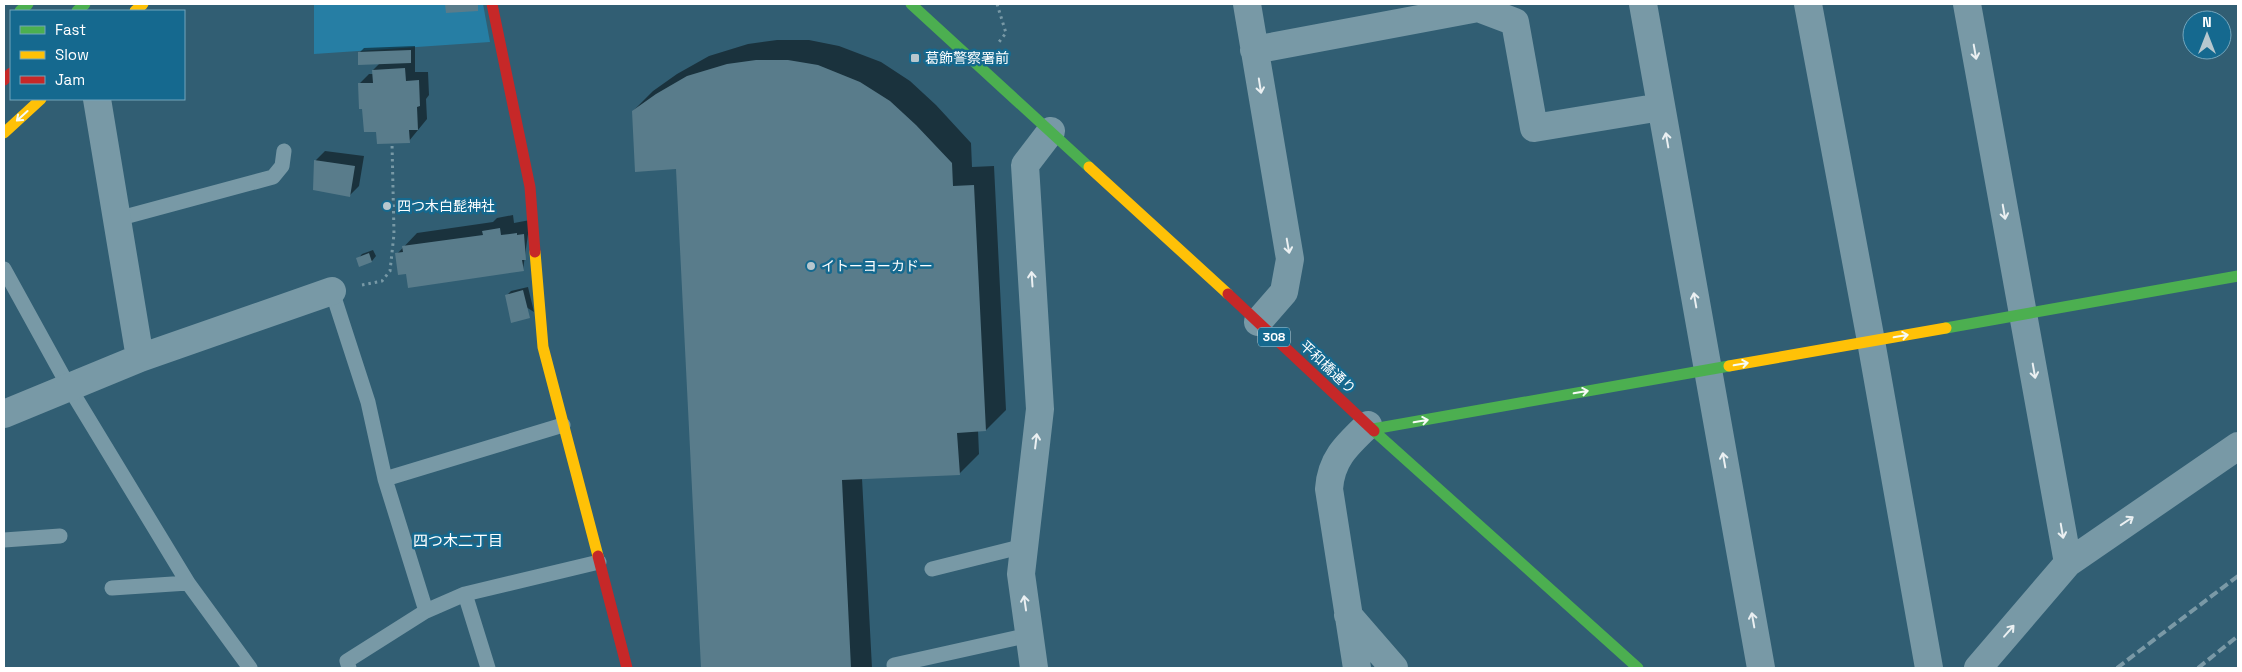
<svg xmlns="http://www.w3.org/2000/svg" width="2242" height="672" font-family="'Space Grotesk','Noto Sans JP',sans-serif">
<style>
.green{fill:#267ea4}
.shadow{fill:#0007}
.building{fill:#597c8b}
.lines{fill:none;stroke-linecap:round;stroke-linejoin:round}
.path{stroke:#7899a6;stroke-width:3;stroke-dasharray:2.5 4;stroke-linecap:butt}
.lane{stroke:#7899a6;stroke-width:15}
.street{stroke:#7899a6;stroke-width:28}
.fast{stroke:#4caf50;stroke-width:11}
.slow{stroke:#ffc107;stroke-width:11}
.jam{stroke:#c62828;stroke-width:11}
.rail{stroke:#7a99a6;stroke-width:4;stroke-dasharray:9 4;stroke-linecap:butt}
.oneway{stroke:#ebf0f2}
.oneway2{stroke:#f6fbf6}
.poi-dot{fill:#b7c7ce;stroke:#15698f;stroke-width:2}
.labels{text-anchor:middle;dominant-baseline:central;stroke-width:5;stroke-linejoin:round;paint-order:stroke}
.shield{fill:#15698f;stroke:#b9d2dd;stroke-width:1}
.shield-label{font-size:12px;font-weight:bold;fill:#fff}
.poi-label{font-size:14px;fill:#fff;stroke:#15698f;text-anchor:start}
.street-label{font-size:14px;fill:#fff;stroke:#15698f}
.neighbourhood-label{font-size:15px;fill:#fff;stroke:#15698f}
</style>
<rect width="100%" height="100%" fill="#315e73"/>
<path class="green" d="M314,4H483L490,42L314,54Z"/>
<path class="shadow" d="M777,40H809L839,46L881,62L910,81L936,105L971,143L972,167L994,166L1006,410L986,430H978L979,454L959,474L862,478L872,668H703L678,168L633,111L653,91L677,74L709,56L748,44Z
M415,46V72H428L429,95L426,99L427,119L409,141L377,130L359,84L369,74H374L373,70L380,63L359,53L364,48Z
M325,151L364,156L359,186L350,195L315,189L316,160Z
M513,215L514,223L530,220L523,270L407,272L397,254L417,233L493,222L497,218Z
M373,250L376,256L372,261L358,259L362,254Z
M528,287L534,312L507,295L511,291Z"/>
<path class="building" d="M445,4H478V11L446,13Z
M411,50V63L358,65V52Z
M756,60H788L818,65L860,82L890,101L916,125L952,163L953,186L974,185L986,431L957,433L960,475L842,480L851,668H701L676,169L635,172L632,111L656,94L687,76L727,64Z
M405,68L406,81L419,80L420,106L417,107L418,130H409L410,143L377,144L376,132H364L362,109H359L358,83H373L372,70Z
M314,160L355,166L350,197L313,190Z
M500,228L501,235L517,233V235L524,234L526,260H522L524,271L408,288L406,274L398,275L395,253L403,252L402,246L483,235L482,231Z
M369,253L372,262L359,267L356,258Z
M523,290L530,318L511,323L505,295Z"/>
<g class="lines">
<path class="path" d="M997,4L1006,33L999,42
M362,285L382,281L390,271L394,234L392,143"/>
<path class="lane" d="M117,219L273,177L282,166L284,151
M4,269L69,387L188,583L250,668
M332,291L368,402L385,479L426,611
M385,479L563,425
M4,540L60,536
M932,569L1024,546
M112,588L188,583
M465,594L488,668
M894,665L1029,635
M349,668L347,661L426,611L465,594L599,562"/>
<path class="street" d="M1247,4L1290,259L1284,292L1258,322
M1643,4L1761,668
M1808,4L1871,341L1929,668
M1967,4L2068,563
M1254,50L1478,8L1515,22L1534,128L1661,107
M97,99L140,358
M4,414L140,358L332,291
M1348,615L1394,668
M1034,668L1021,574L1040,409L1025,165L1051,131
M1357,668L1329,489C1331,459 1347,445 1368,425
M1978,668L2068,563L2238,446"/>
<path class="fast" d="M911,4L1089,167
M20,11L28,4
M77,11L85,4
M1946,328L2238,276
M1373,429L1729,366
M1374,431L1638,668"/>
<path class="slow" d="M135,11L143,4
M4,133L41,99
M1089,167L1228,294
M535,252L543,347L598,556
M1729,366L1946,328"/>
<path class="jam" d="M492,4L530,187L535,252
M4,80L11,73
M1228,294L1374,431
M598,556L627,668"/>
<path class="rail" d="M2117,668L2238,576
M2198,668L2238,636"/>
</g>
<defs><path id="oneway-shaft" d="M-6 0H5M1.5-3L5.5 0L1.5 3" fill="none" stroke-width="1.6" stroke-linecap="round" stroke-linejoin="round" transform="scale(1.25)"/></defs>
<g class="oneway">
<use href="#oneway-shaft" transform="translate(1975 52) rotate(80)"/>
<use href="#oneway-shaft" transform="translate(1260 86) rotate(81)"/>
<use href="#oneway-shaft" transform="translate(1667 140) rotate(-100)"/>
<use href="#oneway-shaft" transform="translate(2004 212) rotate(80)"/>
<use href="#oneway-shaft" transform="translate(1288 246) rotate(80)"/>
<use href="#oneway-shaft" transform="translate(1032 279) rotate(-94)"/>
<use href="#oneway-shaft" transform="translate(1695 300) rotate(-100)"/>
<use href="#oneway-shaft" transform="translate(2034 371) rotate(80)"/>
<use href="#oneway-shaft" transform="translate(1036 441) rotate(-83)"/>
<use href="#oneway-shaft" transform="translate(1724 460) rotate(-100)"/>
<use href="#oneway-shaft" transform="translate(2127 521) rotate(-34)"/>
<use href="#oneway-shaft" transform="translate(2062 531) rotate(80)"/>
<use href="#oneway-shaft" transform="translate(1025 603) rotate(-98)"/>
<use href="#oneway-shaft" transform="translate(1753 620) rotate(-100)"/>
<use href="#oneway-shaft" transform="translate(2009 631) rotate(-49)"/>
</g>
<g class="oneway2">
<use href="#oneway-shaft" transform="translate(22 116) rotate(138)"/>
<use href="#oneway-shaft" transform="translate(1901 336) rotate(-10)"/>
<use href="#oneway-shaft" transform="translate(1741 364) rotate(-10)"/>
<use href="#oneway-shaft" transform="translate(1581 392) rotate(-10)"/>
<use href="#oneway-shaft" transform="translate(1421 421) rotate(-10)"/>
</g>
<g class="poi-dot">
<rect x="910" y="53" width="10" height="10" rx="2.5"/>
<circle cx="387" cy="206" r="5"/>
<circle cx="811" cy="266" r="5"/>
</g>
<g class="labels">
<rect class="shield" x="1258" y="327.5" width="32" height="19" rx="4"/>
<g class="shield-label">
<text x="1274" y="337">308</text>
</g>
<g class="poi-label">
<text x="925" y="58">葛飾警察署前</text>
<text x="397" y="206">四つ木白髭神社</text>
<text x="821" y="266">イトーヨーカドー</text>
</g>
<g class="street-label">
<text transform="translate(1328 367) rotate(43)">平和橋通り</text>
</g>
<g class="neighbourhood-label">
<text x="458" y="540">四つ木二丁目</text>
</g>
</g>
<rect width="2242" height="672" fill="none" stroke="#ffffff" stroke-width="10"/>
<rect x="10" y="10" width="175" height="90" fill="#15698f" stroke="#73a5bc"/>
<rect x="20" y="26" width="25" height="8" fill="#4caf50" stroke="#73a5bc"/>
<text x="55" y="35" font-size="15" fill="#ffffff">Fast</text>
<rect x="20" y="51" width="25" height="8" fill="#ffc107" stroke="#73a5bc"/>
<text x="55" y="60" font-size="15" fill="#ffffff">Slow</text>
<rect x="20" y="76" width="25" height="8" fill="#c62828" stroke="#73a5bc"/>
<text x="55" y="85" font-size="15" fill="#ffffff">Jam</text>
<g transform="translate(2207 35)"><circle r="24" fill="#15698f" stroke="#73a5bc"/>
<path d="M0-4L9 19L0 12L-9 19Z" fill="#b7c7ce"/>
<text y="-8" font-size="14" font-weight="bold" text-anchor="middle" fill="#ffffff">N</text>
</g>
</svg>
